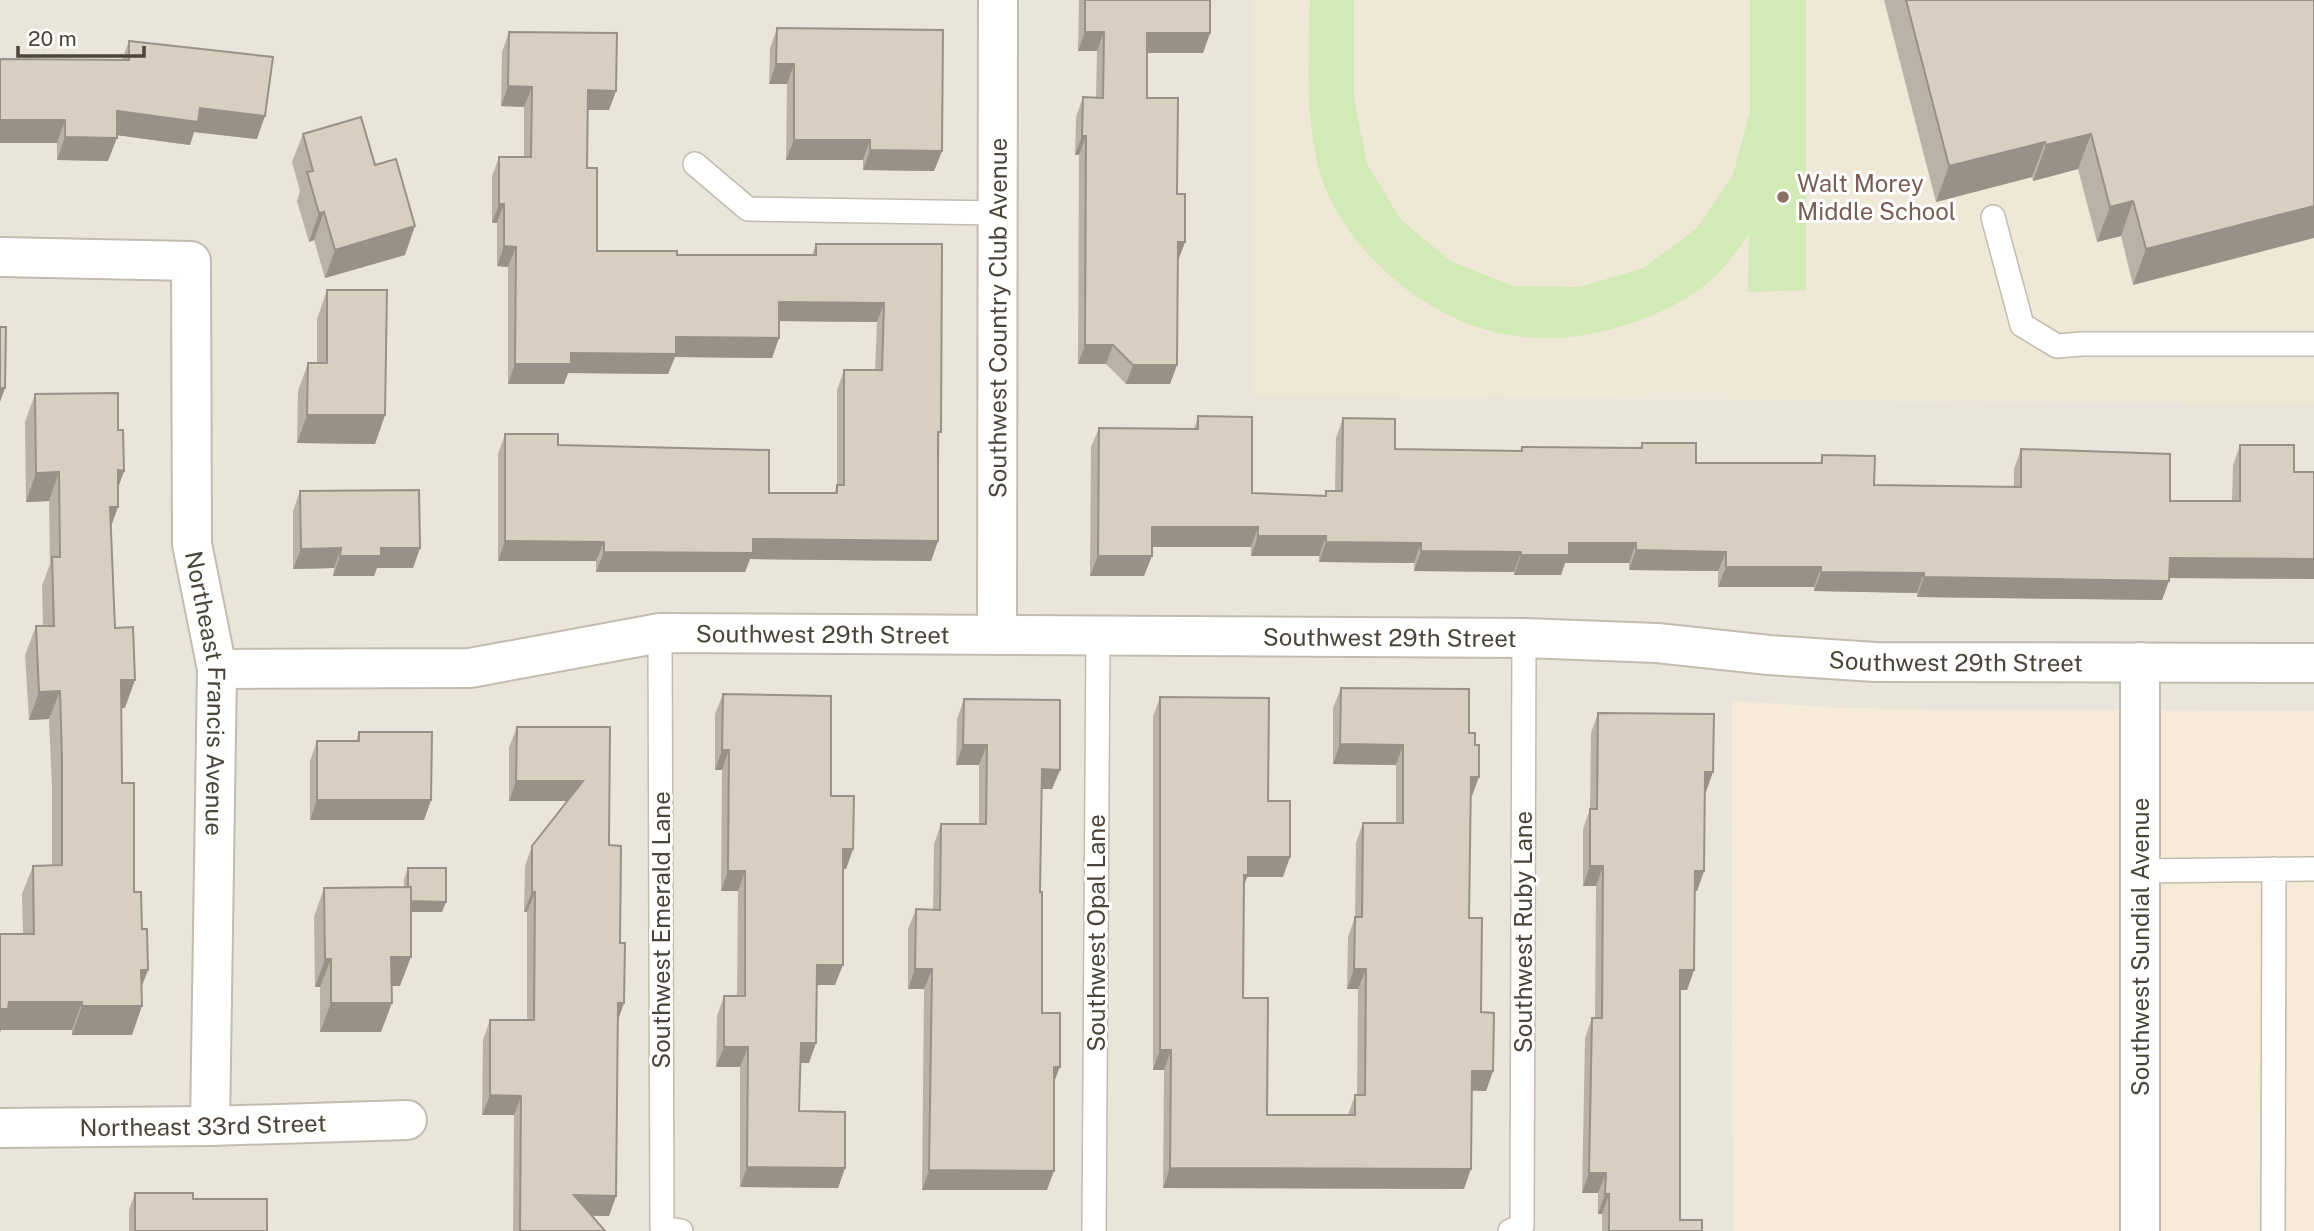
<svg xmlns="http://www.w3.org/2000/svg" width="2314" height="1231" font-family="'Public Sans',sans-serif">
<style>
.residential{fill:#eae5da}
.commercial{fill:#f7ead8}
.education{fill:#efe8d6}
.green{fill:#d2eab5}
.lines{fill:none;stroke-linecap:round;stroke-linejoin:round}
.lane-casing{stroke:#c2bbae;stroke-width:26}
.street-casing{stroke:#c2bbae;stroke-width:42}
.lane{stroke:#fff;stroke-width:23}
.street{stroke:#fff;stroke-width:38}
.wall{fill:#bab2a6}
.shaded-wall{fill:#979187}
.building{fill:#d8cfc1;stroke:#979187;stroke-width:2}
.education-dot{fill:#8d6e63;stroke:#fff;stroke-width:2.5}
.labels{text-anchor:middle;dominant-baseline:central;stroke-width:6;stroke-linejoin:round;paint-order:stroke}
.education-label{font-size:24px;fill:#785e54;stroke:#fff;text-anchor:start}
.street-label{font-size:24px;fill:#4b4439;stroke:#fff}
</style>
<rect width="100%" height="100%" fill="#f6f3ec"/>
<path class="residential" d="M0,0H1252L1254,395L2314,404V711L1936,710L1833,708L1732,701L1733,1231H0Z"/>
<path class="commercial" d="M1732,701L1833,708L1936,710L2314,711V1231H1733Z"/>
<path class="education" d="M1252,0H2314V404L1253,395Z"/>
<path class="green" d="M1310,0H1354V99L1367,164L1401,220L1452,262L1513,286L1580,287L1643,268L1696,229L1733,175L1750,111V0H1806V290L1748,292L1749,234C1735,253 1723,271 1704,286C1683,302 1659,314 1634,322C1542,355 1456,337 1384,270C1361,249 1341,223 1328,194C1303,139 1309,60 1310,0Z"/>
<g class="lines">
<defs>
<path id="lane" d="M695,164L748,209L998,213
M1993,217L2022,325L2057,346L2083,344H2314
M660,633L662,1228L681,1231
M2140,871L2314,869
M1094,1231L1098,636
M1510,1231L1522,1226L1524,638
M2273,1231L2274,869"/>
<g id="street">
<path id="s1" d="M0,257L191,261L192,544L217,669L210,1126"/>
<path id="s2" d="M997,635L998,0"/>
<path d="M2140,662V1231"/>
<path id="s3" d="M217,669L470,668L660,633L1524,638L1657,643L1769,655L1875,662L2314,663"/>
<path id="s4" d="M0,1128L210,1126L407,1120"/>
</g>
</defs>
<use href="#lane" class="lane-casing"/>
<use href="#street" class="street-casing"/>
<use href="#lane" class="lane"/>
<use href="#street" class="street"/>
</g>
<path class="wall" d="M1079,0H1210V33L1203,53H1147V98L1177,194L1185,242L1178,261L1177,365L1170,384H1126L1106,364H1078L1079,155H1075L1076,117L1083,97H1096L1097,51H1078Z
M1884,0H2314L2133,285L2121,236L2097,242L2078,169L2033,181L2032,177L1936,202Z
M777,28L942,151L934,171L863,170V160H786L787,84H769L770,48Z
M509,32L616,91L609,110H588L587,168L597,251L677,255H812L816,244H942L938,541L931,561L750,559L745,572H596V561H498V454L505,434L769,493H834L837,485V390L844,370H875L877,322L779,321V338L772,358L675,357L668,374L568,373L564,384H508V267L497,266V223H492V176L499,157H524V107L501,106L502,52Z
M129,41L257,139L194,132L190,145L117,135L108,161L57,160V143H0V59L122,60Z
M303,134L375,165L405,255L325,278L314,240L309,242L297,201L300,191L292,162Z
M327,290L385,415L375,444L297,443L298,391L308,363H317V319Z
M35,394L118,430L124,471L118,488L111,527L115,628L125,708H121L122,783L134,892L142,929L148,970L142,986L132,1035H72V1030H1L0,1032V934H23L22,894L33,866L52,865V789L49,719L29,720L25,655L36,626H43L42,586L50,564L49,501L26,502L25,422Z
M1198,416L1252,493L1325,496L1326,491H1335L1336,438L1343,418L1395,449L1520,451L1522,447L1640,448L1642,443L1696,463H1820L1822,455L1874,485L2014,487V469L2021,449L2170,501H2232L2233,465L2240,445L2294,472H2314V579L2169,578L2162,600L1917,597V593L1814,591V587H1718V571L1629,570V563H1565L1561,575H1514V572L1414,571V563L1319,562V556H1251V547H1152L1144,576H1090L1091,447L1099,428L1194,429Z
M300,491L420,548L413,568H377L374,576H333L334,568L293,569V511Z
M1341,688L1469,733L1472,796H1471L1469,918L1481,1012L1493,1071L1486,1091H1472L1464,1189L1163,1188L1164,1070H1153V717L1160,697L1268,801L1283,877H1247L1243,887V998L1267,1115H1348L1355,1095H1357L1358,989H1347L1348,937L1355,917L1356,843L1363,823H1396V765L1333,764V708Z
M723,694L831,796L853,849L846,869H843L835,985H817L809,1063H800L799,1111L845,1168L838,1188L740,1187V1067H716L717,1016L724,996H737L738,891H721L722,770H715V714Z
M964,699L1060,770L1052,789H1041L1040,892L1042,1013L1054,1084L1047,1190H922L924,989H908V929L916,909L933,910L934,844L941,824H979V765H956L957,719Z
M1598,713L1706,792H1704V871L1697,891H1695L1694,970L1687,990H1680V1220L1702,1231H1602V1214H1598V1193H1582L1585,1038L1592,1018H1595L1596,886H1583V829L1590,809L1591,733Z
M517,727L609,845L618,1021L616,1196L609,1216H591L605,1231H513L514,1115H482L483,1040L490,1020H527V912H524L525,866L532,846L567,801H509V747Z
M359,732L431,800L424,820H310V761L317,741H356Z
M408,868L442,912H411L400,986H391L381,1032H320V987H315L314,917L324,888L404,887V879Z
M135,1193L193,1199L267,1231H129V1210Z"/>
<path class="shaded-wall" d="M1085,32H1104L1097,51H1078Z
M1147,33H1210L1203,53H1140Z
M776,64H794L787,84H769Z
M508,86L532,87L524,107L501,106Z
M588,90L616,91L609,110H581Z
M200,108L265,116L257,139L194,132L190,145L108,134L117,111Z
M0,120H65L57,143H0Z
M2091,134L2078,169L2033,181L2046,145Z
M1082,136H1086L1079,155H1075Z
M65,137L117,138L108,161L57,160Z
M794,140H870L863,160H786Z
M2045,142L2032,177L1936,202L1949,166Z
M870,150L942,151L934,171L863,170Z
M2133,201L2121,236L2097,242L2110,207Z
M499,204H504L497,223H492Z
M2314,206V238L2133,285L2146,249Z
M324,212L314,240L309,242L319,213Z
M415,226L405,255L325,278L335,250Z
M1178,242H1185L1178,261H1171Z
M504,246L516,247L508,267L497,266Z
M779,302L884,303L877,322L772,321Z
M676,337L779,338L772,358L675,357L668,374L568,373L564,384H508L515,364L571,353Z
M1085,345H1113L1106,364H1078Z
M1133,365H1177L1170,384H1126Z
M0,388H5L0,402Z
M307,415H385L375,444L297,443Z
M118,470L124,471L114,499Z
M59,472L49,501L26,502L36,473Z
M110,507H118L108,535Z
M1152,527H1258L1251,547H1145Z
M1258,536H1326L1319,556H1251Z
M753,539L938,541L931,561L750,559L745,572H596L604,552Z
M505,541L604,542L596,561H498Z
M1326,542L1421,543L1414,563L1319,562Z
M1569,543H1636L1629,563H1565L1561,575H1514L1521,555Z
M341,548L334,568L293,569L301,549Z
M381,548H420L413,568H377L374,576H333L340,556Z
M1636,550L1726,552L1718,571L1629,570Z
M1421,551L1521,552L1514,572L1414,571Z
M1098,556H1152L1144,576H1090Z
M2170,558L2314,559V579L2163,578Z
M1726,567H1821L1814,587H1718Z
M1821,572L1924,573L1917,593L1814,591Z
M1924,577L2169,581L2162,600L1917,597Z
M121,680H135L125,708H111Z
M60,691L49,719L29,720L39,692Z
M1340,744L1403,745L1396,765L1333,764Z
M963,745H987L979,765H956Z
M722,750H729L722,770H715Z
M1042,769L1060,770L1052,789H1034Z
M1705,772H1713L1706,792H1697Z
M1471,777H1479L1472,796H1464Z
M516,781H583L576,801H509Z
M317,800H431L424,820H310Z
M843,849H853L846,869H836Z
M1248,857H1290L1283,877H1247L1241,895H1236Z
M1590,866H1603L1596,886H1583Z
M728,871H745L738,891H721Z
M1695,871H1704L1697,891H1688Z
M532,892H535L527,912H524Z
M408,901L446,902L442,912H404Z
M391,957H411L400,986H380Z
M325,959H331L320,987H315Z
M817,965H843L835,985H810Z
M915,969H932L924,989H908Z
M1354,969H1366L1358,989H1347Z
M141,970H148L137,998Z
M1680,970H1694L1687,990H1673Z
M9,1002H82L72,1030H1L0,1032V1009Z
M331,1003H392L381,1032H320Z
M618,1003H624L617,1023Z
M82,1006H142L132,1035H72Z
M801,1043H816L809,1063H794Z
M724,1047H748L740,1067H716Z
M1160,1050H1171L1164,1070H1153Z
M1054,1067H1060L1052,1087Z
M1472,1071H1493L1486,1091L1465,1090Z
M490,1095L521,1096L514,1115H482Z
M747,1167L845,1168L838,1188L740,1187Z
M1170,1168L1471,1169L1464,1189L1163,1188Z
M929,1170L1054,1171L1047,1190H922Z
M1589,1173H1606L1598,1193H1582Z
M1605,1194H1609L1602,1214H1598Z
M574,1195L616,1196L609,1216L567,1215Z"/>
<path class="building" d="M1085,0H1210V33H1147V98H1178L1177,194H1185V242H1178L1177,365H1133L1113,345H1085L1086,136H1082L1083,97L1103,98L1104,32H1085Z
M1906,0H2314V206L2146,249L2133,201L2110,207L2091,134L2046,145L2045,142L1949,166Z
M777,28L943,30L942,151L870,150V140H794V64H776Z
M509,32L617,33L616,91L588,90L587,168H597V251H677V255H816V244H942L941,432H938V541L753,539V553L604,552V542L505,541V434H558V445L769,450V493H837V485H844V370H882L884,303L779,302V338L676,337V354L571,353V364H515L516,247L504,246V204H499V157H531L532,87L508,86Z
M129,41L273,57L265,116L200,108L198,122L117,111V138L65,137V120H0V59L129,60Z
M361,117L375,165L396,159L415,226L335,250L324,212L319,213L307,172L313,171L303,134Z
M327,290H387L385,415H307L308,363H327Z
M0,327H6L5,388H0Z
M118,393V430H123L124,471L118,470V507H110L115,628L133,627L135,680H121L122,783H134V892H141L142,929H147L148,970H141L142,1006H82V1002H9L8,1009H0V934H34L33,866L62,865V760L60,691L39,692L36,626H54L52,557H60L59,472L36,473L35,394Z
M1198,416L1252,417V493L1326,496V491H1342L1343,418L1395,419V449L1522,451V447L1642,448V443H1696V463H1822V455L1875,456L1874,485L2021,487V449L2170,454V501H2240V445H2294V472H2314V559L2170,558L2169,581L1924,577V573L1821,572V567H1726V552L1636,550V543H1569V555H1521V552L1421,551V543L1326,542V536H1258V527H1152V556H1098L1099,428L1198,429Z
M419,490L420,548H381V556H340L341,548L301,549L300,491Z
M1341,688L1469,689V733H1475V745H1479V777H1471L1469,918H1482L1481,1012L1494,1013L1493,1071H1472L1471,1169L1170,1168L1171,1050H1160V697L1269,698L1268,801H1290V857H1248V875H1244L1243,998H1268L1267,1115H1355V1095H1365L1366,969H1354L1355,917H1362L1363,823H1403V745L1340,744Z
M723,694L831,696V796H854L853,849H843V965H817L816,1043H801L799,1111L845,1112V1168L747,1167L748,1047H724V996H745V871H728L729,750H722Z
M964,699L1060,700V770L1042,769L1040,892H1042V1013H1060V1067H1054V1171L929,1170L932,969H915L916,909L940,910L941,824H986L987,745H963Z
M1598,713L1714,714L1713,772H1705L1704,871H1695L1694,970H1680V1220H1702V1231H1609V1194H1605L1606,1173H1589L1592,1018H1602L1603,866H1590V809H1597Z
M517,727H610L609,845L621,846L620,943H625L624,1003H618L616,1196L574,1195L605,1231H520L521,1096L490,1095V1020H534L535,892H532V846L583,781H516Z
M359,732H432L431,800H317V741H359Z
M408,868H446V902L411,901V887H408Z
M411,887V957H391L392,1003H331V959H325L324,888Z
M135,1193H193V1199H267V1231H135Z"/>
<circle class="education-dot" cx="1783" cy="197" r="7"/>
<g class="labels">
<g class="education-label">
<text x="1797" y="183">Walt Morey<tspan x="1797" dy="28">Middle School</tspan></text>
</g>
<g class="street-label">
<text stroke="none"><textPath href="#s2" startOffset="317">Southwest Country Club Avenue</textPath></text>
<text stroke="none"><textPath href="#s3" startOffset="609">Southwest 29th Street</textPath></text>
<text stroke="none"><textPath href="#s3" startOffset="1176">Southwest 29th Street</textPath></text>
<text stroke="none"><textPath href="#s3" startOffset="1743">Southwest 29th Street</textPath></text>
<text stroke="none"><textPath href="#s1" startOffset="625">Northeast Francis Avenue</textPath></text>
<text transform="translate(661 930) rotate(-90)">Southwest Emerald Lane</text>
<text transform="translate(1523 932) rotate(-90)">Southwest Ruby Lane</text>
<text transform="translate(1096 933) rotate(-90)">Southwest Opal Lane</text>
<text transform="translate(2140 947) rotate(-90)">Southwest Sundial Avenue</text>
<text stroke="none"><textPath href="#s4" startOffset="203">Northeast 33rd Street</textPath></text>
</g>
</g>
<path d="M18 46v10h126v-10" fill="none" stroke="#4b4439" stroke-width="3.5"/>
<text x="28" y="46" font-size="21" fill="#4b4439" stroke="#ffffff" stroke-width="5" paint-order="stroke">20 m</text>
</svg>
